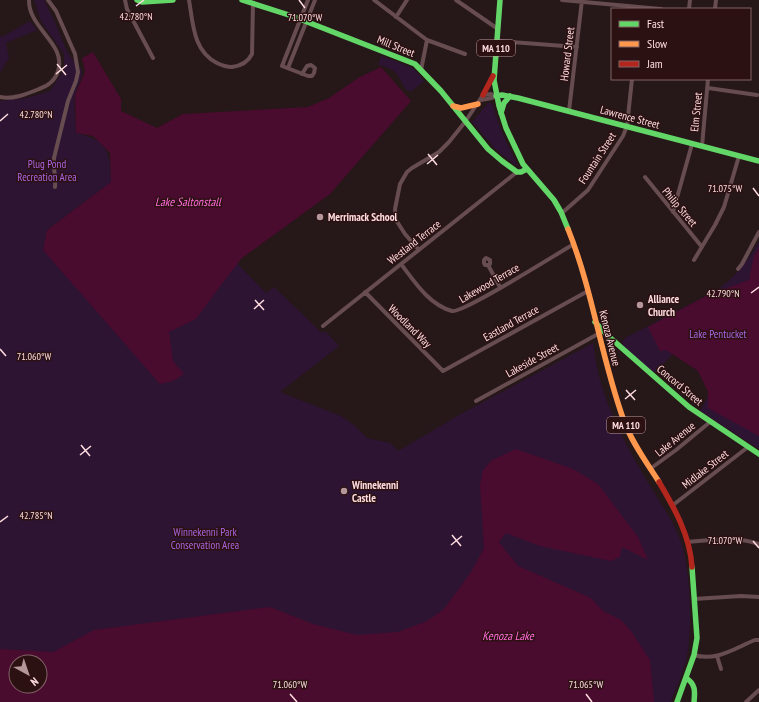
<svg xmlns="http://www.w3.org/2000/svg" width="759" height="702" font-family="'PT Sans Narrow',sans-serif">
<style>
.green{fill:#2d1433;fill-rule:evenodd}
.water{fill:#490b2e;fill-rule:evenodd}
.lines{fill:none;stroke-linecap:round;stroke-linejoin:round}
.street{stroke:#674c50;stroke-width:4}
.fast{stroke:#63d668;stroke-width:5.5}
.slow{stroke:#ff974d;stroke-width:5.5}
.jam{stroke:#b3261e;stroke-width:5.5}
.ticks{fill:none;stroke:#ffdce0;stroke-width:1.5}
.poi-dot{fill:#b3979a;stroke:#2c1112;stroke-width:1.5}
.labels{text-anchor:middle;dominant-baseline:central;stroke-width:3;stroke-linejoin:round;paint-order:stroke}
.shield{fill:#2c1112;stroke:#c09fa2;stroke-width:1}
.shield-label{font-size:10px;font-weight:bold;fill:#ffdce0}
.street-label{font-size:11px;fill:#ffdce0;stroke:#2c1112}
.park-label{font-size:11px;fill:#a964e3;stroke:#2c1112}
.poi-label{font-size:11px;font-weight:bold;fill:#ffdce0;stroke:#2c1112;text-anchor:start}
.water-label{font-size:12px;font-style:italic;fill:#ff6ad9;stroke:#2c1112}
.ticks-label{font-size:10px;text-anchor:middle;fill:#ffdce0;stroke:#2c1112;stroke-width:3;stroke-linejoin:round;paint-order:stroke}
</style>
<rect width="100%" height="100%" fill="#261718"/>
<path class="green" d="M34,0H44C47,7 51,13 54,20C63,39 64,54 82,69C83,80 77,85 75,95C73,104 76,123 76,133C82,135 87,136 92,138C110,145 111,165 111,182L48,229L46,235L170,360L165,329L235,261L266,293L274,287L322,333L325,331L339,346L280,392L341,416L355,426L367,438L390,443L398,451L461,414L593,343C595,354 596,366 599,376C608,411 626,445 644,476C656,497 671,516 680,539C690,565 693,628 687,656C684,672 676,687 671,702H0V101L27,98L50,91L64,70V54L41,21ZM16,662H40V686H16Z
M30,21L37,30L6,43L9,58L0,73V36L2,37Z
M381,56L413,68L424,81L412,91L406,90C397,75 398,69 378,65Z
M489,102L493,105C498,127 509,147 518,167L496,150L472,122Z
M759,241V449L700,411L711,391L699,369L674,353L654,373L623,346L622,342L625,338L717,290C736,276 748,261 759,241Z"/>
<path class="water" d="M93,52L121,99V111L157,128L183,114L308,107L329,98L358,78L381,67L411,101L330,194L242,258L227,277L196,319L169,332L173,361L184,374L173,381L160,384L43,250L47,230L111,182L110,153L93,136L76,133L75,95L85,72L82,58Z
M759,248V436L708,408V392L698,371L666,350L660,351L648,327L708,295L749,280L754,255Z
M516,449L573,469L598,484L638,537L648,560L622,547L620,557L611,561L540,546L506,533L499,542L518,566L591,598L603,611L621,620L631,631L650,660L654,702H0V649L53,652L94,630L270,607L313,624L357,635L398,632L427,621L444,609L471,572L484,548L480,485L483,470L492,460ZM16,662H40V686H16Z"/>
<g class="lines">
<path class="street" d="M48,0L56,11L75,54L78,72L76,81L68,101L54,158C53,168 56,177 55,187
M125,0L127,9L153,58
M189,0C193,23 193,51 217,63C221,65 227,67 232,67C240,66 248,62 252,54L253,3
M374,0L427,40L465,54
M456,0L498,29
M562,0L661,9
M689,9L690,0
M715,9L716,0
M396,17L407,0
M497,41L577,47
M288,68L315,0
M421,70L427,40
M302,74L307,66L311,65L315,68L314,73L312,76H308L282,66L308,0
M708,88L757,95
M0,97C12,100 27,94 39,89C48,86 55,81 58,71C67,44 28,28 29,0
M481,100L492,98L496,96
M569,111L582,0
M702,146L708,79
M645,177L702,247
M673,212L692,144
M562,213L588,190L623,136L627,126L632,79
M419,250L405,234L396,220L395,209L400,184L407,172L412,168L439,152L449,142L465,122L483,95L491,94L496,96
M694,260L715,225L724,207L739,156
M401,264C414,281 429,305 452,311C462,314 558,253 574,244
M488,265H485L484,263V260L486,258L490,260V264L488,265L500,287
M738,269L742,264L759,232
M365,292L443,371L588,291
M323,326L517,172
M476,401L598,334
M650,469L676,450L710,422
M673,505L748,447
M688,542C712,540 736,536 759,544
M694,599L741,596L759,597
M694,655C716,662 735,648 755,640H759
M717,656L721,669
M746,702L759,690"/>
<path class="fast" d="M137,0L142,2L173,0
M242,0L292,16L415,64L441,91L488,149L502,161L517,172H521L527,169
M500,0L494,80L499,106L506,128L523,164L554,200L561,212L568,229
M496,96L502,95L518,98L759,161
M501,113L504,103L510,96
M595,322L607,335L689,407L759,454
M686,678C696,684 695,692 694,702
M677,702L694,655L697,638L692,567"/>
<path class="slow" d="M453,106L461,108L478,104
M568,229C593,291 601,358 624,421C632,443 647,463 659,482"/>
<path class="jam" d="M483,95L493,76
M659,482C675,509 690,536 692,567"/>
</g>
<path class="ticks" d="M299,0L305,8M136,6L144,0M57,64L66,75M56,74L67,65M0,121L8,114M428,154L437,165M427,164L438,155M753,188L759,196M751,293L759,287M255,300L264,310M254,309L264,300M0,349L6,356M626,390L635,400M625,399L636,390M81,445L90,456M80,455L91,446M0,522L8,516M452,535L461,546M753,541L759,548M451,545L462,536M290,694L297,702M586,694L592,702"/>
<g class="poi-dot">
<circle cx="320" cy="217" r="4"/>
<circle cx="640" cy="305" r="4"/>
<circle cx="344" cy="491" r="4"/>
</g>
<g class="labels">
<g class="shield">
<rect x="477" y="40" width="38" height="16" rx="3"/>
<rect x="607" y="417" width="38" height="16" rx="3"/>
</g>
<g class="shield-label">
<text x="496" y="48">MA 110</text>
<text x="626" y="425">MA 110</text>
</g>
<g class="street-label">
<text transform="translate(396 46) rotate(22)">Mill Street</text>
<text transform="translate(567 54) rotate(-83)">Howard Street</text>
<text transform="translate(696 112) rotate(-84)">Elm Street</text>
<text transform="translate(630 117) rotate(15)">Lawrence Street</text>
<text transform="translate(597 158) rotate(-57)">Fountain Street</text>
<text transform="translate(680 207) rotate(50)">Philip Street</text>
<text transform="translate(414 242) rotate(-38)">Westland Terrace</text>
<text transform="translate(489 283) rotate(-30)">Lakewood Terrace</text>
<text transform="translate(511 323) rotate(-29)">Eastland Terrace</text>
<text transform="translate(410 326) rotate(45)">Woodland Way</text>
<text transform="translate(610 338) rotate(76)">Kenoza Avenue</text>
<text transform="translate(532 360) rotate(-29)">Lakeside Street</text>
<text transform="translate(680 385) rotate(40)">Concord Street</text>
<text transform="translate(675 439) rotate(-39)">Lake Avenue</text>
<text transform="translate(705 469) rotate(-38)">Midlake Street</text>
</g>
<g class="park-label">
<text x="47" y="164">Plug Pond<tspan x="47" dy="13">Recreation Area</tspan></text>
<text x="718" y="334">Lake Pentucket</text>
<text x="205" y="532">Winnekenni Park<tspan x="205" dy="13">Conservation Area</tspan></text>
</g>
<g class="poi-label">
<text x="328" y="217">Merrimack School</text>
<text x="648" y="299">Alliance<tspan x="648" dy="13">Church</tspan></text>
<text x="352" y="485">Winnekenni<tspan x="352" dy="13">Castle</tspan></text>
</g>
<g class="water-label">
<text x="188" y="201">Lake Saltonstall</text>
<text x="508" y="635">Kenoza Lake</text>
</g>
</g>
<g class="ticks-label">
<text x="136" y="20">42.780°N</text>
<text x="305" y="21">71.070°W</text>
<text x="36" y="118">42.780°N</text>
<text x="725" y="192">71.075°W</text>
<text x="723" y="297">42.790°N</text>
<text x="34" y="360">71.060°W</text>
<text x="36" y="519">42.785°N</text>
<text x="725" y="544">71.070°W</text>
<text x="290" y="688">71.060°W</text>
<text x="586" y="688">71.065°W</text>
</g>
<rect x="611" y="8" width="140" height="72" fill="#2c1112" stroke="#806264"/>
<rect x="619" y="21" width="20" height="6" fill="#63d668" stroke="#806264"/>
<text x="647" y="28" font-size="12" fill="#ffdce0">Fast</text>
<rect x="619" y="41" width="20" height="6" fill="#ff974d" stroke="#806264"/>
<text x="647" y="48" font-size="12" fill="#ffdce0">Slow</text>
<rect x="619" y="61" width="20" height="6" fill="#b3261e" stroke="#806264"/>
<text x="647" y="68" font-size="12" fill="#ffdce0">Jam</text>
<g transform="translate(28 674) rotate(140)"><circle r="19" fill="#2c1112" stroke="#806264"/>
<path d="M0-3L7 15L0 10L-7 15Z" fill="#b3979a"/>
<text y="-6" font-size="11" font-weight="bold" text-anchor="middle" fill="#ffdce0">N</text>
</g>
</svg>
